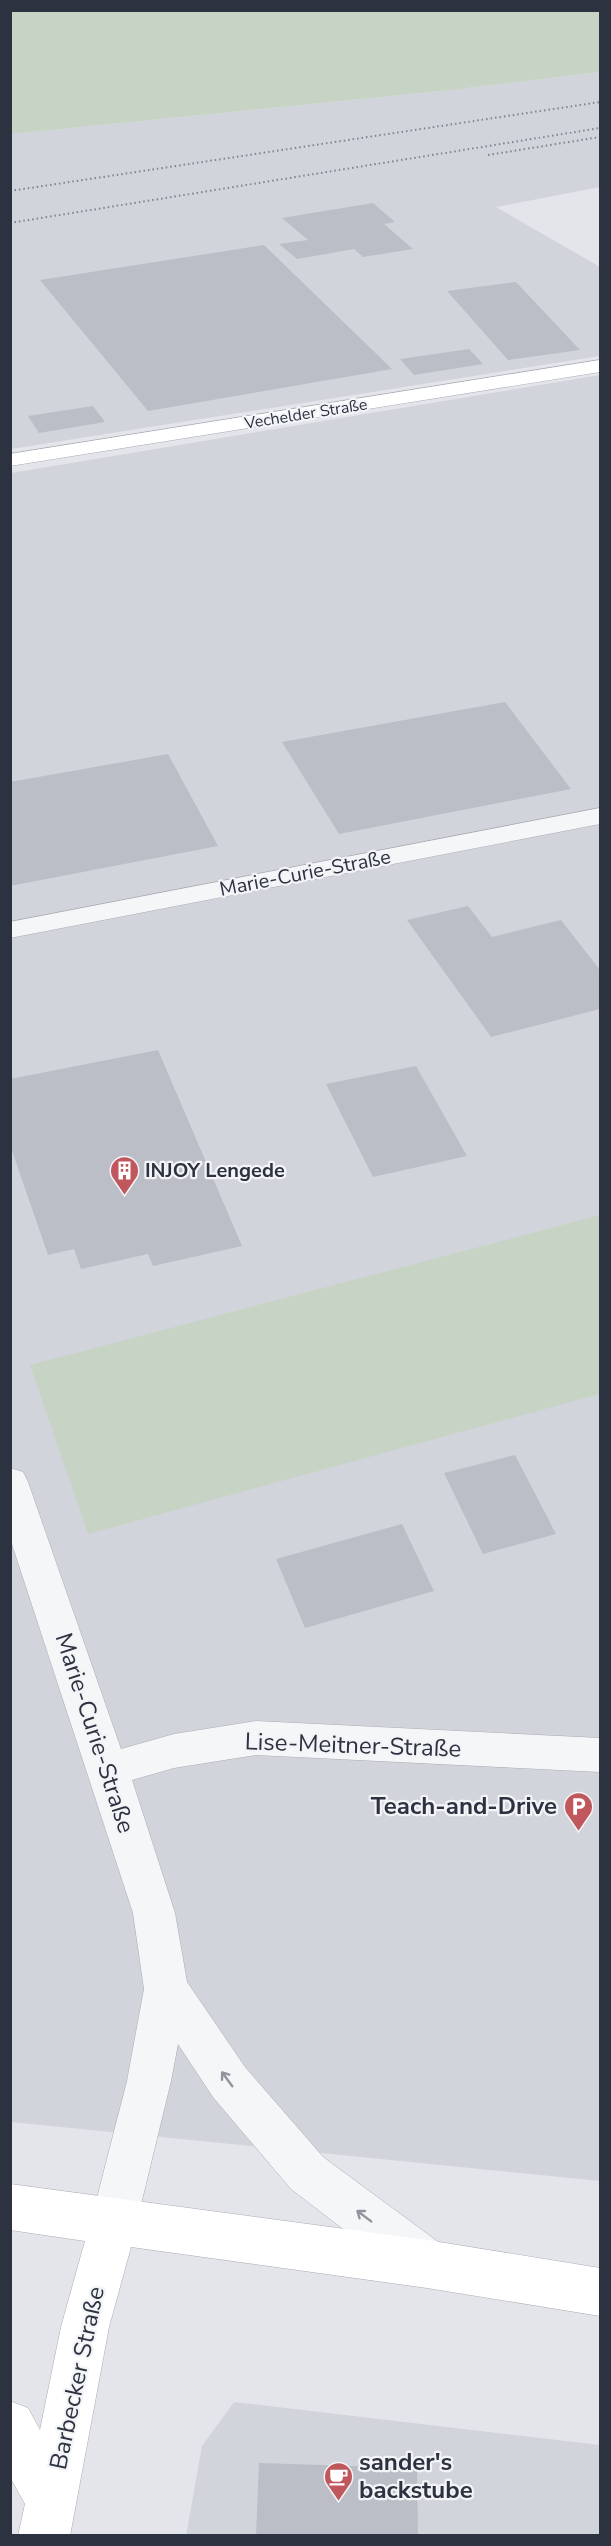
<svg xmlns="http://www.w3.org/2000/svg" width="611" height="2546" font-family="'Nunito Sans',sans-serif">
<style>
.built{fill:#d2d4db}
.green{fill:#c7d3c5}
.building{fill:#bbbec6}
.lines{fill:none;stroke-linecap:round;stroke-linejoin:round}
.minor-casing{stroke:#a9acb4;stroke-width:1}
.secondary-casing{stroke:#a9acb4;stroke-width:1}
.minor{fill:#f5f6f8;fill-rule:evenodd}
.secondary{fill:#fff;fill-rule:evenodd}
.rail{stroke:#7e8492;stroke-width:2;stroke-dasharray:1.5 3;stroke-linecap:butt}
.oneway{stroke:#91949c}
.labels{text-anchor:middle;dominant-baseline:central;stroke-width:4.5;stroke-linejoin:round;paint-order:stroke}
.far-street-label{font-size:16px;fill:#2d3240;stroke:#f3f4f7}
.street-label{font-size:20px;fill:#2d3240;stroke:#f3f4f7}
.poi-label{font-size:20px;font-weight:bold;fill:#2d3240;stroke:#f3f4f7;text-anchor:start}
.near-street-label{font-size:24px;fill:#2d3240;stroke:#f3f4f7}
.near-poi-label{font-size:24px;font-weight:bold;fill:#2d3240;stroke:#f3f4f7;text-anchor:end}
</style>
<rect width="100%" height="100%" fill="#e3e5ea"/>
<path class="built" d="M600,72V187L496,207L600,267V356L11,449L10,134L451,90Z
M600,375V2181L11,2122V473Z
M234,2402L600,2445V2535L186,2536L202,2446Z"/>
<path class="green" d="M11,10L600,11V72L451,90L11,134Z
M600,1215V1394L88,1534L30,1365Z"/>
<path class="building" d="M373,203L395,222L384,224L413,249L363,257L354,249L297,259L279,244L308,240L282,218Z
M264,245L392,369L148,411L40,280Z
M516,282L580,350L508,360L447,291Z
M469,349L483,364L414,375L400,359Z
M93,406L105,422L39,433L28,416Z
M505,702L571,789L339,834L282,742Z
M168,754L218,846L10,886V782Z
M468,906L492,937L561,920L600,970V1009L491,1037L407,920Z
M158,1050L242,1246L153,1266L148,1254L81,1269L74,1249L48,1255L10,1145V1079Z
M416,1066L467,1156L373,1177L326,1084Z
M515,1455L556,1534L483,1554L444,1473Z
M402,1524L434,1591L305,1628L276,1559Z
M259,2463L417,2468L418,2536H256Z"/>
<g class="lines">
<defs>
<path id="minor" d="M600,808V824L10,938V922Z
M10,1468L23,1472L28,1482L121,1749L174,1734L256,1721L600,1738V1772L256,1755L174,1768L132,1780L175,1913L187,1982L245,2067L323,2157L441,2244L448,2261L441,2278L424,2285L407,2278L291,2189L213,2097L178,2044L171,2081L137,2221L131,2238L114,2244L97,2238L91,2221L127,2081L144,1989L133,1913L10,1538Z"/>
<path id="secondary" d="M600,360V372L10,466V454Z
M10,2184L427,2240L600,2268V2316L427,2288L131,2247L109,2327L70,2536H18L25,2504L10,2477V2401L28,2408L40,2430L61,2327L85,2241L10,2230Z"/>
</defs>
<use href="#minor" class="minor-casing"/>
<use href="#secondary" class="secondary-casing"/>
<use href="#minor" class="minor"/>
<use href="#secondary" class="secondary"/>
<path class="rail" d="M488,155L600,137
M10,191L600,102
M10,223L600,128"/>
</g>
<defs><path id="oneway-shaft" d="M-6 0H5M1.5-3L5.5 0L1.5 3" fill="none" stroke-width="1.6" stroke-linecap="round" stroke-linejoin="round" transform="scale(1.5)"/></defs>
<g class="oneway">
<use href="#oneway-shaft" transform="translate(227 2079) rotate(-126)"/>
<use href="#oneway-shaft" transform="translate(364 2216) rotate(-143)"/>
</g>
<defs>
<symbol id="building-pin" viewBox="-11 -11 22 30"><path d="M0 17L-7.5 6A9.5 9.5 0 1 1 7.5 6Z" fill="#c0575c" stroke="#f3f4f7"/><path d="M-4-6H4V6H1V3H-1V6H-4ZM-2.5-4.3h1.7v1.8h-1.7ZM.8-4.3h1.7v1.8H.8ZM-2.5-1h1.7V.8h-1.7ZM.8-1h1.7V.8H.8Z" fill="#fff"/></symbol>
<symbol id="parking-pin" viewBox="-11 -11 22 30"><path d="M0 17L-7.5 6A9.5 9.5 0 1 1 7.5 6Z" fill="#c0575c" stroke="#f3f4f7"/><path d="M-3.5-5.5H1a3.5 3.5 0 0 1 0 7H-1V5.5H-3.5ZM-1-3.4V-.6H.8a1.4 1.4 0 0 0 0-2.8Z" fill="#fff"/></symbol>
<symbol id="cafe-pin" viewBox="-11 -11 22 30"><path d="M0 17L-7.5 6A9.5 9.5 0 1 1 7.5 6Z" fill="#c0575c" stroke="#f3f4f7"/><path d="M-5.5-4.5H6V0H3Q3 3.5 0 3.5H-2.5Q-5.5 3.5-5.5 0ZM3-3.2v2h1.7v-2ZM-6 4.5H4V6H-6Z" fill="#fff"/></symbol>
</defs>
<g fill-rule="evenodd">
<use href="#building-pin" x="108" y="1154" width="33" height="45"/>
<use href="#parking-pin" x="562" y="1790" width="33" height="45"/>
<use href="#cafe-pin" x="322" y="2460" width="33" height="45"/>
</g>
<g class="labels">
<g class="far-street-label">
<text transform="translate(306 414) rotate(-9)">Vechelder Straße</text>
</g>
<g class="street-label">
<text transform="translate(305 873) rotate(-11)">Marie-Curie-Straße</text>
</g>
<g class="poi-label">
<text x="145" y="1170">INJOY Lengede</text>
</g>
<g class="near-street-label">
<text transform="translate(95 1733) rotate(72)">Marie-Curie-Straße</text>
<text transform="translate(353 1745) rotate(2)">Lise-Meitner-Straße</text>
<text transform="translate(77 2378) rotate(-78)">Barbecker Straße</text>
</g>
<g class="near-poi-label">
<text x="557" y="1806">Teach-and-Drive</text>
<text x="359" y="2462" text-anchor="start">sander's<tspan x="359" dy="28">backstube</tspan></text>
</g>
</g>
<rect width="611" height="2546" fill="none" stroke="#2d3240" stroke-width="24"/>
</svg>
